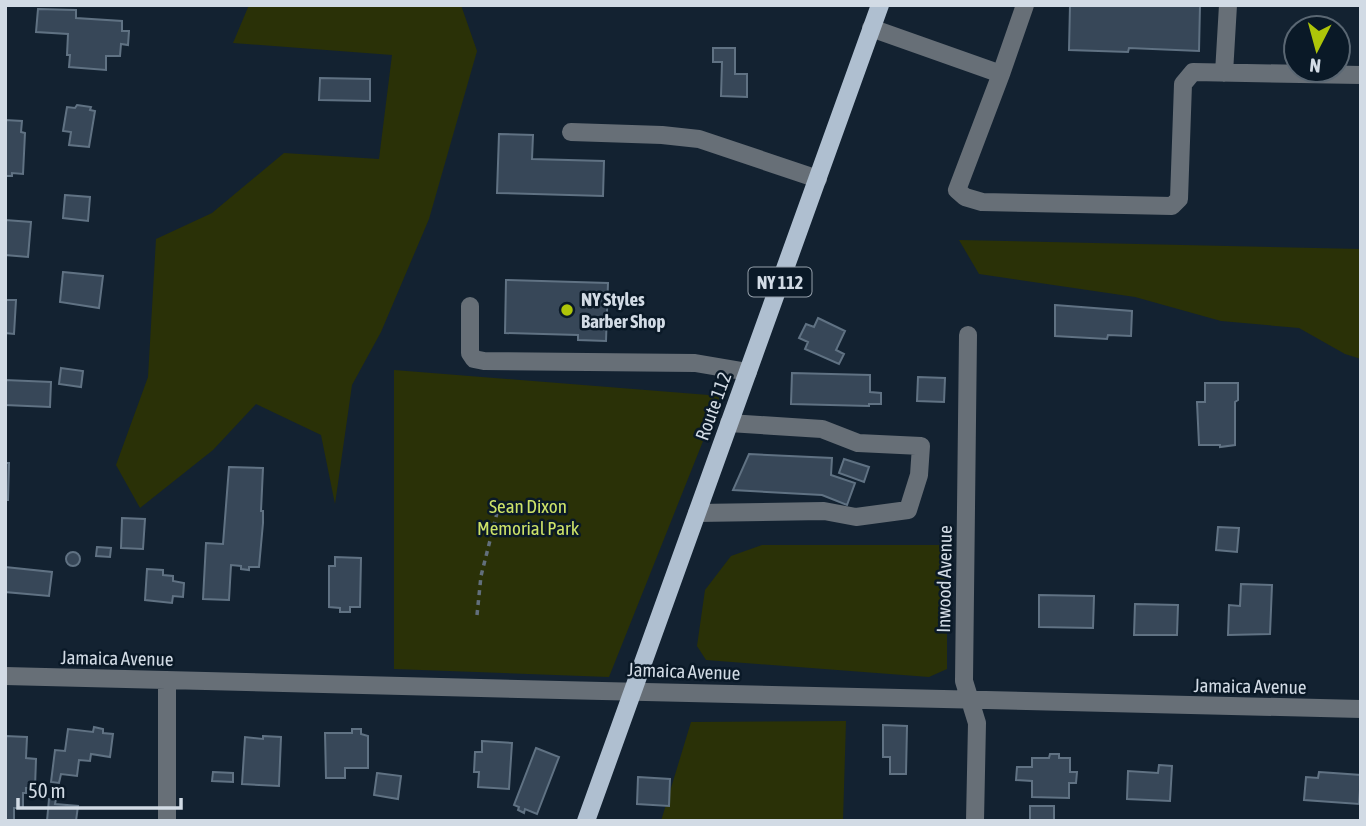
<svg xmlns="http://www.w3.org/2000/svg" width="1366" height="826" font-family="'Asap Condensed',sans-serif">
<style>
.green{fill:#2a3107}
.building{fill:#374758;stroke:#607283;stroke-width:2}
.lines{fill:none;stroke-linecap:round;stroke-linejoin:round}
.path{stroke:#626f7c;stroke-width:3.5;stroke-dasharray:5 5;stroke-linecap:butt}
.minor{stroke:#676f77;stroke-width:18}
.major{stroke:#afbfd0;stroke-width:18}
.poi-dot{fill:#aec509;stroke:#0a1927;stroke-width:2.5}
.labels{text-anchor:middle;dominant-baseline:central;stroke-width:5;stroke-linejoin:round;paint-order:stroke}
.shield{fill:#0a1927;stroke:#96a1ac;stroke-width:2}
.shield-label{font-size:18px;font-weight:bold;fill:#d2dbe5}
.poi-label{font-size:19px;font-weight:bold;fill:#d2dbe5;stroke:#0a1927;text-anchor:start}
.street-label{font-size:19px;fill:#d2dbe5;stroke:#0a1927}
.park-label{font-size:19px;fill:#cde268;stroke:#0a1927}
</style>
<rect width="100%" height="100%" fill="#132231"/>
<path class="green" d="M249,5H461L477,51L429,219L381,332L352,385L335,504L321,435L256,404L213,450L140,508L116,465L148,377L156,239L212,213L284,153L379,159L392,55L233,43Z
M959,240L1361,249V359L1345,354L1299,328L1221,321L1135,297L979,274Z
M394,370L721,396L609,677L394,669Z
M762,545H947V669L929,677L706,660L697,646L705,590L731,556Z
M846,721L843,821H661L691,722Z"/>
<path class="building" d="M1070,5H1200L1199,51L1129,48L1128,52L1069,50Z
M38,9L76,10V18L122,21V31H129L128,45L121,44L120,56H106V70L69,67L70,55H67L68,34L36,32Z
M713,48H735V74H747V97L721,96L722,62H713Z
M320,78L370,79V101L319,100Z
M77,105L91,107L90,110L95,111L89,147L69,145L71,132L63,131L67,107L75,108Z
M5,120L22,121L21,132L25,133L23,174L12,173V176H5Z
M499,134L533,135L532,159L604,161L603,196L497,193Z
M65,195L90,197L88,221L63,218Z
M5,220L31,222L28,257L5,255Z
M63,272L103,276L99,308L60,302Z
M506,280L608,283L606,341L578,340V335L505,333Z
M5,300H16L14,334L5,333Z
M1055,305L1132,311L1131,336L1108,335L1107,339L1055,336Z
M818,318L845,331L836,350L844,354L839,364L805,349L808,342L799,338L806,324L814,327Z
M61,368L83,371L81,387L59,384Z
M792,373L870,375V392L881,393V404H869V406L791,404Z
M918,377L945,378L944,402L917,401Z
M5,380L51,382L50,407L5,405Z
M1205,383H1238V400L1235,402V445L1220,447V445H1199L1197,402H1205Z
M749,454L832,458L831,475L855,483L847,505L822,495L733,490Z
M844,459L869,467L864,482L839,473Z
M5,463H9L8,500H5Z
M229,467L263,468L261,511H263V523L259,567H249V570L241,569V566L231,565L229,600L203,599L206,543L223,544Z
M122,518L145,519L143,549L121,548Z
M1218,527L1239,528L1237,552L1216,550Z
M97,547L111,548L110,557L96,556Z
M66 559a7 7 0 1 1 14 0a7 7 0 1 1-14 0Z
M335,557L361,558L360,607H350V612H340V608L329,607V566H335Z
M5,567L52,572L49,596L5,592Z
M147,569L163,570V575L173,576V581L184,583L183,597L173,596L172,603L145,600Z
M1241,584L1272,585L1270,634L1228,635L1229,605L1240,606Z
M1039,595L1094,596L1093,628L1039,627Z
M1135,604L1178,605L1177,635H1134Z
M883,725L907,726L906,774H890V757H883Z
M94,727L103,729V733L113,734L110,757L91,754L90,761L79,760L77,776L61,774L59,783L51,782L55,750L65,751L68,729L93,732Z
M352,729H361V734L368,736V768H345V778H326L325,733H352Z
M5,736L27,737L26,758L36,759L35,788H26V793H23V808H14V821H5Z
M263,736L281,737L279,786L242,784L245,737L263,739Z
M482,741L512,743L509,789L478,787L479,772H474L475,752H482Z
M536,748L559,757L537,814L525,809L524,813L518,810L519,807L514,805Z
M1050,754H1059V758H1070V772H1077L1076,783H1069V798L1032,797V781L1016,780L1017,767H1032V758H1049Z
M1159,765L1172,766L1170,801L1127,799L1128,771L1158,773Z
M213,772L233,773V782L212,781Z
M1319,772L1361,775L1359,804L1304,800L1306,777L1318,778Z
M377,773L401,776L398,799L374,795Z
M638,777L670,779L669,806L637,804Z
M49,799H56L55,804L78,806L76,821H47Z
M1030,806H1054V821H1030Z"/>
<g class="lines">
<path class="path" d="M477,615L481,576L498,509"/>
<path class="minor" d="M871,28L1001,74L1025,5
M1224,73L1228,5
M1001,74L957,190L965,197L982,202L1172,206L1179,199L1183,84L1193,72L1361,75
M571,132L662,135L699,139L818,179
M470,306V353L474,359L484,361L695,363L748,372
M968,335L964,681L977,723L975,821
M697,513L824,511L856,517L908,510L919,475L921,446L858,443L822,429L729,423
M5,676C457,686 909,701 1361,709
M167,821V680"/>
<path class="major" d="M586,821L880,5"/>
</g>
<circle class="poi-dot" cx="567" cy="310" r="7"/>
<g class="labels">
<rect class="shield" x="748.5" y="267.5" width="63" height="29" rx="5"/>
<g class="shield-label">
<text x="780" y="282">NY 112</text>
</g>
<g class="poi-label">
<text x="581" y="299">NY Styles<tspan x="581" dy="22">Barber Shop</tspan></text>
</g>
<g class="street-label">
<text transform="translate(713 406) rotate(-70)">Route 112</text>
<text transform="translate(944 579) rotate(-89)">Inwood Avenue</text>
<text transform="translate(117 658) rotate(1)">Jamaica Avenue</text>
<text transform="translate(684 671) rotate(2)">Jamaica Avenue</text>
<text transform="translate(1250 686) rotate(1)">Jamaica Avenue</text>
</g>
<g class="park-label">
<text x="528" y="506">Sean Dixon<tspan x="528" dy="22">Memorial Park</tspan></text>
</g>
</g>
<rect width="1366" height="826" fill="none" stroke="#d2dbe5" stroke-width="14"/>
<g transform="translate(1317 49) rotate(186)"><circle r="33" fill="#0a1927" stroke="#5a6773" stroke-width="2"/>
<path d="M0-5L12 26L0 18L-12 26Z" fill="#aec509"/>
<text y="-10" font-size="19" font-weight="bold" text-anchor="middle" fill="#d2dbe5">N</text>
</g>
<path d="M18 798v10h163v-10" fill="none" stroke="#d2dbe5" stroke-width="3.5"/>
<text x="28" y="798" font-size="21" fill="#d2dbe5" stroke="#0a1927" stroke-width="5" paint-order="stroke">50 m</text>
</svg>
